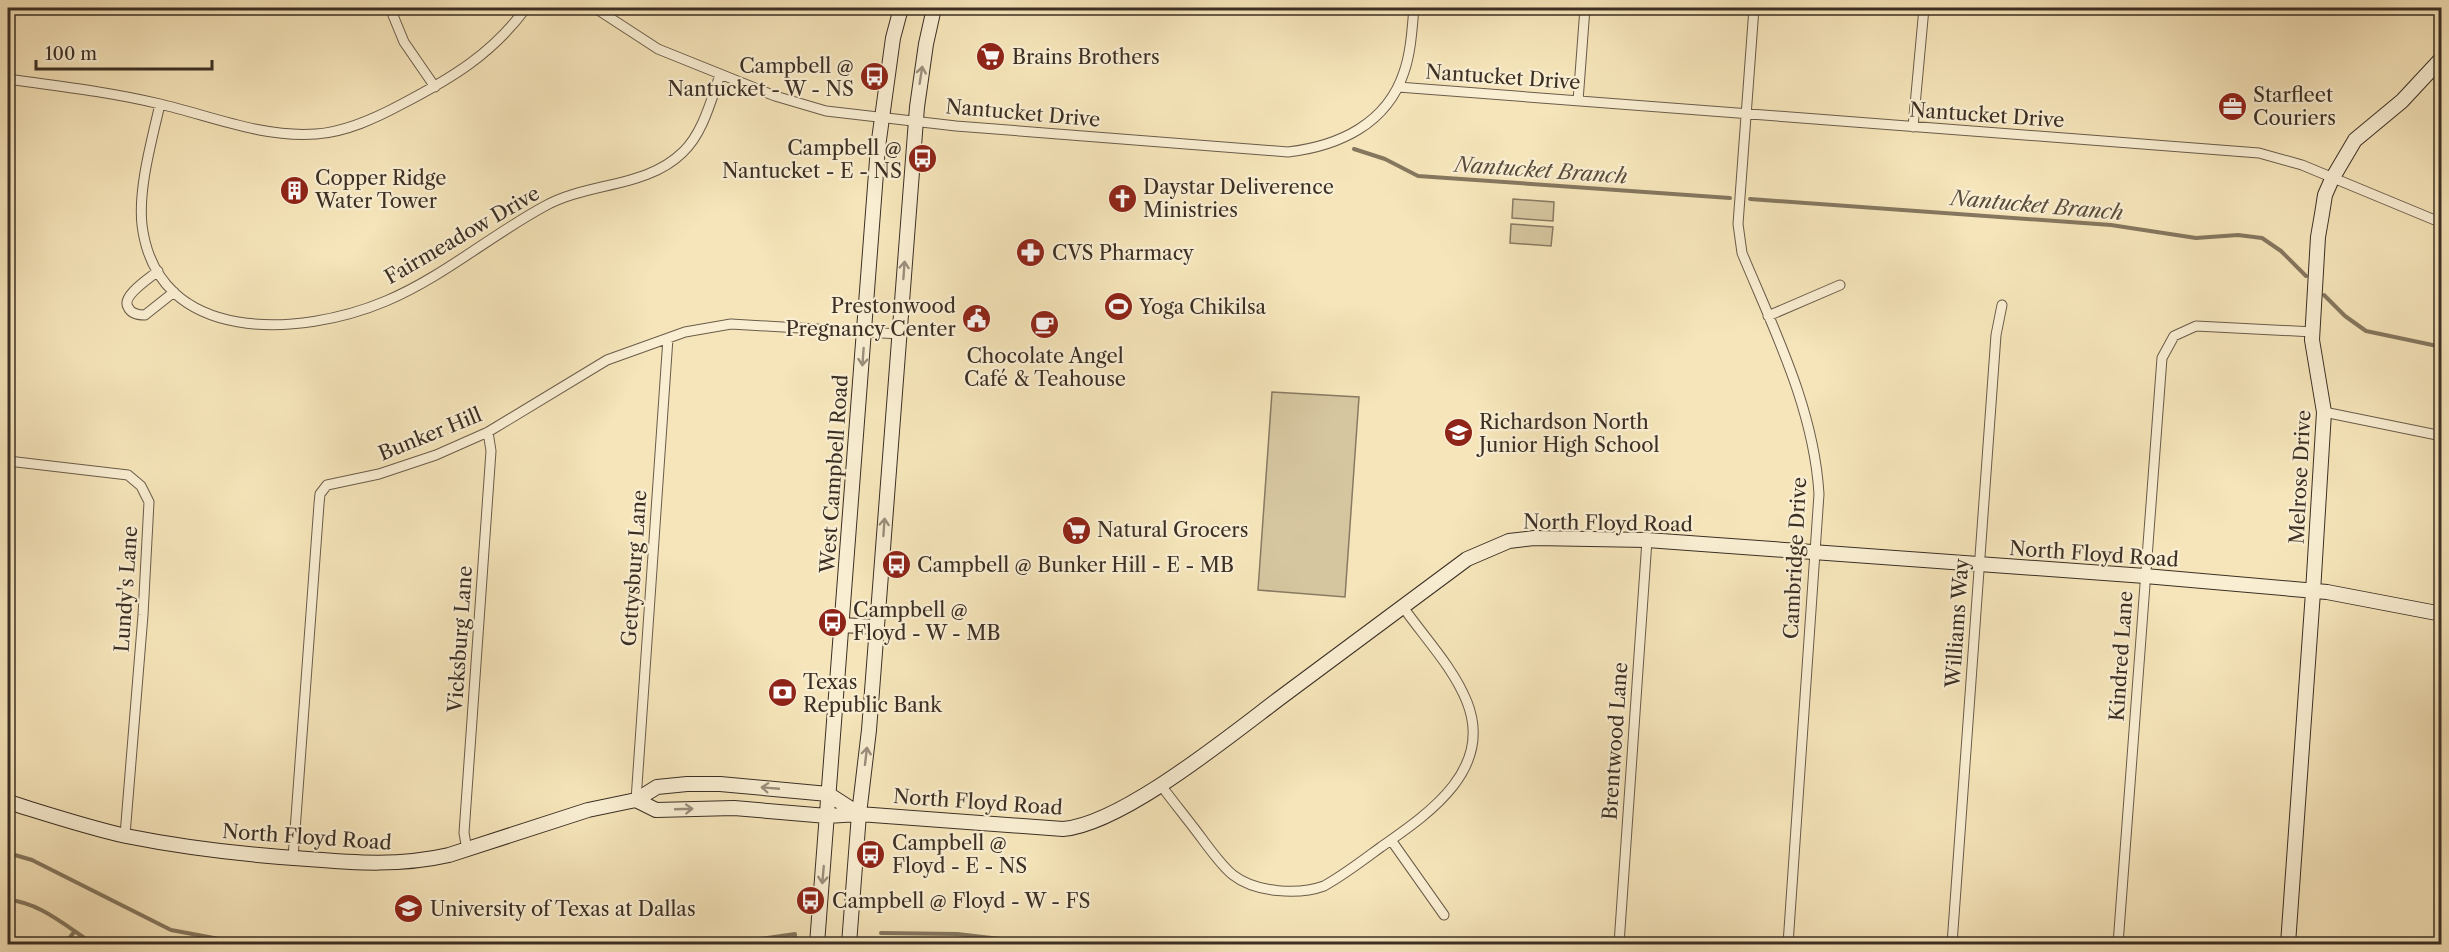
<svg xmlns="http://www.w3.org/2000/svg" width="2449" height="952" font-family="'Libre Caslon Text',serif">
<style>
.green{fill:#d6c6a0;stroke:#887a62;stroke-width:1.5}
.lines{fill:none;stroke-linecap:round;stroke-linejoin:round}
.stream{stroke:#85775f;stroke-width:4}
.street-casing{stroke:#6a5c4a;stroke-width:11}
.secondary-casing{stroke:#3b2f24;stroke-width:16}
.street{stroke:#f9eed2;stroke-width:9}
.secondary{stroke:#f9eed2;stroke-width:14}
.oneway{stroke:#9a8e7b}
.labels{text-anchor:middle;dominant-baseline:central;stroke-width:4.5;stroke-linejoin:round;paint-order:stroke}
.poi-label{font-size:20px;fill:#3b2f24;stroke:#f9eed2;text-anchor:start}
.street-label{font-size:20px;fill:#3b2f24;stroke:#f9eed2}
.water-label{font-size:21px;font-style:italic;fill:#5a4d3d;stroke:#f9eed2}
</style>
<rect width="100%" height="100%" fill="#f6e5ba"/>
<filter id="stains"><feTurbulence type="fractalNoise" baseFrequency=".00333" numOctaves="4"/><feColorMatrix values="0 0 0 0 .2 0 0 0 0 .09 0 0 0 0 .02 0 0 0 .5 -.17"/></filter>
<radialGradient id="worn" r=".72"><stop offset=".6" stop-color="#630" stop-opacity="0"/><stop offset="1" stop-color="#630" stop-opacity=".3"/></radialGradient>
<path class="green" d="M1513,199L1554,202L1553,221L1512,218Z
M1511,224L1553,227L1551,246L1510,243Z
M1272,392L1359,397L1345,597L1258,590Z"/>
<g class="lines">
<path class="stream" d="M1354,149L1385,159L1418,176L1730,198
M1750,199L2111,225L2196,238L2238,235L2262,238L2281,251L2306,276
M2324,295L2345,316L2366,331L2442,347
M8,853L32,860L171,930L246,944
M8,900C40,902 68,928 94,944
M881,933L957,934L1043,944
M65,944L74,932
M726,944L795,934L794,944"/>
<defs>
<path id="street" d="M390,8L404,42L435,87
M595,8L658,49L775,96L826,111L956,126L1288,152C1339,146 1387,124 1404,72C1411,52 1412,29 1414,8
M1754,8L1738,224L1742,253C1774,330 1814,409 1819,494L1788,944
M8,21L9,8
M8,79C58,86 110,92 160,104C211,116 263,138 316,134C346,132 376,118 402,104C452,78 492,54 526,8
M1398,87L2259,153L2302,165L2442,223
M1578,101L1585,8
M160,104C152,140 138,188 142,225C157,346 301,337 386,301C443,277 491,235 545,206C588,182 647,188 683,152C703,133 711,100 720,75
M1913,127L1924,8
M158,271C150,278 121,296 128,307C131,314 139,315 145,315L174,292
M1768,316L1840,285
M2324,412L2442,436
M8,461L128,475L141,486L149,502L143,615L125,835
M1160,784C1174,803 1189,821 1203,840C1212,852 1222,866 1233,875C1256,893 1299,895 1324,886C1344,875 1362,861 1381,847C1428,814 1494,770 1467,702C1453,667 1424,637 1403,607
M636,800L668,338
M1391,840L1444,915
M467,850L464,833L491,451L488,432
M293,858L319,504L320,494L327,485L379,474L436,455L488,432L607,360L685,332L731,324L899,334
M1619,944L1647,540
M1952,944L1996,335L2002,305
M2118,944L2162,358L2174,336L2196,326L2313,332"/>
<path id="secondary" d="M842,625L877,627
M636,800L656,810L734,808L827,816L859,814L1063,829C1123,824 1233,733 1284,695C1345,650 1406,604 1467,559L1509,541L1534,538L1647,540L2145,576L2327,592L2442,614
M8,802C47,814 86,827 126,836C186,848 247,855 308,859C356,863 401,866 449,855L588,810L636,800L657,787L687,784H720L828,794L859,814
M817,944L878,147L893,38L901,8
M849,944L859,814L869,730L917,107L926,44L934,8
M2288,944L2313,592L2324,412L2312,340L2318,237L2322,214L2325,195L2332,179L2355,140L2402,101L2442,58"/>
</defs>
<use href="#street" class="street-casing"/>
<use href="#secondary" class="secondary-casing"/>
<use href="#street" class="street"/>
<use href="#secondary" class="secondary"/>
</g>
<defs><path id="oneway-shaft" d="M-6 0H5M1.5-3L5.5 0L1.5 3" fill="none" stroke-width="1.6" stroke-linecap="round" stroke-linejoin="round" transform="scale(1.5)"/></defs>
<g class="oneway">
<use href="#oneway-shaft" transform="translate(921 75) rotate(-81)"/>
<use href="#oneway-shaft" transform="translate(904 270) rotate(-86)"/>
<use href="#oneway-shaft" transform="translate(863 357) rotate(94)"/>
<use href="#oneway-shaft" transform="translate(884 527) rotate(-86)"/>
<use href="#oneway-shaft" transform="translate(866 756) rotate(-83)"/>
<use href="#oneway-shaft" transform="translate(770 788) rotate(-175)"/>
<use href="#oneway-shaft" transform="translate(684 809) rotate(-2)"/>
<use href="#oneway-shaft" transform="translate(823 875) rotate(95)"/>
</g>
<defs>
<symbol id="supermarket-disc" viewBox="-11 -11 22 22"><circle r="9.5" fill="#8f2418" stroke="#f9eed2"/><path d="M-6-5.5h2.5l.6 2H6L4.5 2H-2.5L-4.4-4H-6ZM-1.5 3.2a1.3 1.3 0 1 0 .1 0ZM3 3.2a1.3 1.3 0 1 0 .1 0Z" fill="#fff"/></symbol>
<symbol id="bus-disc" viewBox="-11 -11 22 22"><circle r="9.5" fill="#8f2418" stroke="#f9eed2"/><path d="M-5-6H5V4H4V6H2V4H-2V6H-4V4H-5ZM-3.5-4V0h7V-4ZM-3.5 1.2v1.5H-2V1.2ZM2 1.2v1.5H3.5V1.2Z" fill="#fff"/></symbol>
<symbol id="office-disc" viewBox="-11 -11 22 22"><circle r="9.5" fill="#8f2418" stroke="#f9eed2"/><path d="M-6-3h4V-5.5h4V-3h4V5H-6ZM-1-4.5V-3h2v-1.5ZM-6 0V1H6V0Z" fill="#fff"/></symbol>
<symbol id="building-disc" viewBox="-11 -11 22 22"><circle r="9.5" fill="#8f2418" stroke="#f9eed2"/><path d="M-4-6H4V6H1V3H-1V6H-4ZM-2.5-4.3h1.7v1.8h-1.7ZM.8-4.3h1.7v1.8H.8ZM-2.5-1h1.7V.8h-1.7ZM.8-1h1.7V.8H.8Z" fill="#fff"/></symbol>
<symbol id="church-disc" viewBox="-11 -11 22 22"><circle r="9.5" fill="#8f2418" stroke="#f9eed2"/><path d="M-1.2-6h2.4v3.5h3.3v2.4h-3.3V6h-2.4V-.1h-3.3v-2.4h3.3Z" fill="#fff"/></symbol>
<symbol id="pharmacy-disc" viewBox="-11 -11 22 22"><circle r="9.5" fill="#8f2418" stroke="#f9eed2"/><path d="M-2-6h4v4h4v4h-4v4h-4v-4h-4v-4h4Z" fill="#fff"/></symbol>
<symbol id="stadium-disc" viewBox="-11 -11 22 22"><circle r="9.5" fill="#8f2418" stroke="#f9eed2"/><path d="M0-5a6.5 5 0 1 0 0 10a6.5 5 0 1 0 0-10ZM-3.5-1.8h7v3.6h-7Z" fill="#fff"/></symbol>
<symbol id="civic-disc" viewBox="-11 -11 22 22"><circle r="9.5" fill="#8f2418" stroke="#f9eed2"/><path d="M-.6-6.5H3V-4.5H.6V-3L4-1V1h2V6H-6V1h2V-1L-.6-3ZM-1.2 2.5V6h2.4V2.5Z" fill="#fff"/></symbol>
<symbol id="cafe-disc" viewBox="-11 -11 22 22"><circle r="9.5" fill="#8f2418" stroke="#f9eed2"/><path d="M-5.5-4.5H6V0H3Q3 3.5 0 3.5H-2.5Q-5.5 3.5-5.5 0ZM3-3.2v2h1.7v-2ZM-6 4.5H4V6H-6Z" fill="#fff"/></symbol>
<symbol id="school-disc" viewBox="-11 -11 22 22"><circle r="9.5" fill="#8f2418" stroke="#f9eed2"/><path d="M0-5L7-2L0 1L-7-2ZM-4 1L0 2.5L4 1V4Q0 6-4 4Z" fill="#fff"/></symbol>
<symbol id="bank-disc" viewBox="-11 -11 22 22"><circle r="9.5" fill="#8f2418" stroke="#f9eed2"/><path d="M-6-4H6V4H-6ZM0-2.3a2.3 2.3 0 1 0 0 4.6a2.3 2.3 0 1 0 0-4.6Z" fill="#fff"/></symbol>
<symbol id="university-disc" viewBox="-11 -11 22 22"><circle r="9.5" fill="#8f2418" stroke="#f9eed2"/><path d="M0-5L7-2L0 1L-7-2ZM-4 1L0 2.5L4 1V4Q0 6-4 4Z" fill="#fff"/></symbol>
</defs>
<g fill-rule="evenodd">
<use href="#supermarket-disc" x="974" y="40" width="33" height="33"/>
<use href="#bus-disc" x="858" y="60" width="33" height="33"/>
<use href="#office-disc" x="2216" y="90" width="33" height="33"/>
<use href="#bus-disc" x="906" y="142" width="33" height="33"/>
<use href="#building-disc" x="278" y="174" width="33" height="33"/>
<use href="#church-disc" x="1106" y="182" width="33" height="33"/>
<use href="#pharmacy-disc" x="1014" y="236" width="33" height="33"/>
<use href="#stadium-disc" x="1102" y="290" width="33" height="33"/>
<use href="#civic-disc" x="960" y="302" width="33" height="33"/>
<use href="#cafe-disc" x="1028" y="308" width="33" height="33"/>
<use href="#school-disc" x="1442" y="416" width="33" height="33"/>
<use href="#supermarket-disc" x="1060" y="514" width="33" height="33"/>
<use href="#bus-disc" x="880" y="548" width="33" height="33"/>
<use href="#bus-disc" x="816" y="606" width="33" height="33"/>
<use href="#bank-disc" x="766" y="676" width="33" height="33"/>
<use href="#bus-disc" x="854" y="838" width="33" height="33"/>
<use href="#bus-disc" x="794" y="884" width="33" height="33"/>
<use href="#university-disc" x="392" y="892" width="33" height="33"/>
</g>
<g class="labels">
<g class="poi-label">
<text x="1012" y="57">Brains Brothers</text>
<text x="854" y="66" text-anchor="end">Campbell @<tspan x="854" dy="23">Nantucket - W - NS</tspan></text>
<text x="2253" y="95">Starfleet<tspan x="2253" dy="23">Couriers</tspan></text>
<text x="902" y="148" text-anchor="end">Campbell @<tspan x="902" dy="23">Nantucket - E - NS</tspan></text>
<text x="315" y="178">Copper Ridge<tspan x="315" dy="23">Water Tower</tspan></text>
<text x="1143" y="187">Daystar Deliverence<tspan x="1143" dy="23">Ministries</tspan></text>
<text x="1052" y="253">CVS Pharmacy</text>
<text x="956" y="306" text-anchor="end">Prestonwood<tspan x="956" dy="23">Pregnancy Center</tspan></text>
<text x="1139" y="307">Yoga Chikilsa</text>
<text x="1045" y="356" text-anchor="middle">Chocolate Angel<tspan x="1045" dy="23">Café &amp; Teahouse</tspan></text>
<text x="1479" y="422">Richardson North<tspan x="1479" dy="23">Junior High School</tspan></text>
<text x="1097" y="530">Natural Grocers</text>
<text x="917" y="565">Campbell @ Bunker Hill - E - MB</text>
<text x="853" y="610">Campbell @<tspan x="853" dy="23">Floyd - W - MB</tspan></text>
<text x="803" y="682">Texas<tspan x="803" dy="23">Republic Bank</tspan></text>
<text x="892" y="843">Campbell @<tspan x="892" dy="23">Floyd - E - NS</tspan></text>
<text x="832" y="901">Campbell @ Floyd - W - FS</text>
<text x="430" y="909">University of Texas at Dallas</text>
</g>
<g class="street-label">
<text transform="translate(1503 77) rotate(4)">Nantucket Drive</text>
<text transform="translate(1023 113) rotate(5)">Nantucket Drive</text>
<text transform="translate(1987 115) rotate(4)">Nantucket Drive</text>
<text transform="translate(462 235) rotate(-30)">Fairmeadow Drive</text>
<text transform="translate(430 434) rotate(-22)">Bunker Hill</text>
<text transform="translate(834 474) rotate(-86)">West Campbell Road</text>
<text transform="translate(2300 477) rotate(-87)">Melrose Drive</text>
<text transform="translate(1608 523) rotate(1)">North Floyd Road</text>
<text transform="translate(2094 554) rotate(4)">North Floyd Road</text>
<text transform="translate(1795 558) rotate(-87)">Cambridge Drive</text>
<text transform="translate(634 568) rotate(-86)">Gettysburg Lane</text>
<text transform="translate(126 589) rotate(-86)">Lundy's Lane</text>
<text transform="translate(1957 623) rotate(-86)">Williams Way</text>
<text transform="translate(460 639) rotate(-86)">Vicksburg Lane</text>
<text transform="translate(2121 656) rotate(-86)">Kindred Lane</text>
<text transform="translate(1615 741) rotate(-86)">Brentwood Lane</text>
<text transform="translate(978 802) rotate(4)">North Floyd Road</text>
<text transform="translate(307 837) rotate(4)">North Floyd Road</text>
</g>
<g class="water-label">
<text transform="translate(1541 170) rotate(4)">Nantucket Branch</text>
<text transform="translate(2037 205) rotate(5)">Nantucket Branch</text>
</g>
</g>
<rect width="2449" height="952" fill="none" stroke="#f6e5ba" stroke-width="30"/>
<rect x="9" y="9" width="2431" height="934" fill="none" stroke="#3b2f24" stroke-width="3"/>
<rect x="15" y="15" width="2419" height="922" fill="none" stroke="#3b2f24" stroke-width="1.5"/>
<path d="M36 60v9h176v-9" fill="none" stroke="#3b2f24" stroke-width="3"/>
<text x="45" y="60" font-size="18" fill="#3b2f24" stroke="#f9eed2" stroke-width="4.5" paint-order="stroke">100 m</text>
<rect width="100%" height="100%" filter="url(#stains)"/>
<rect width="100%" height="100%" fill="url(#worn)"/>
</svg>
